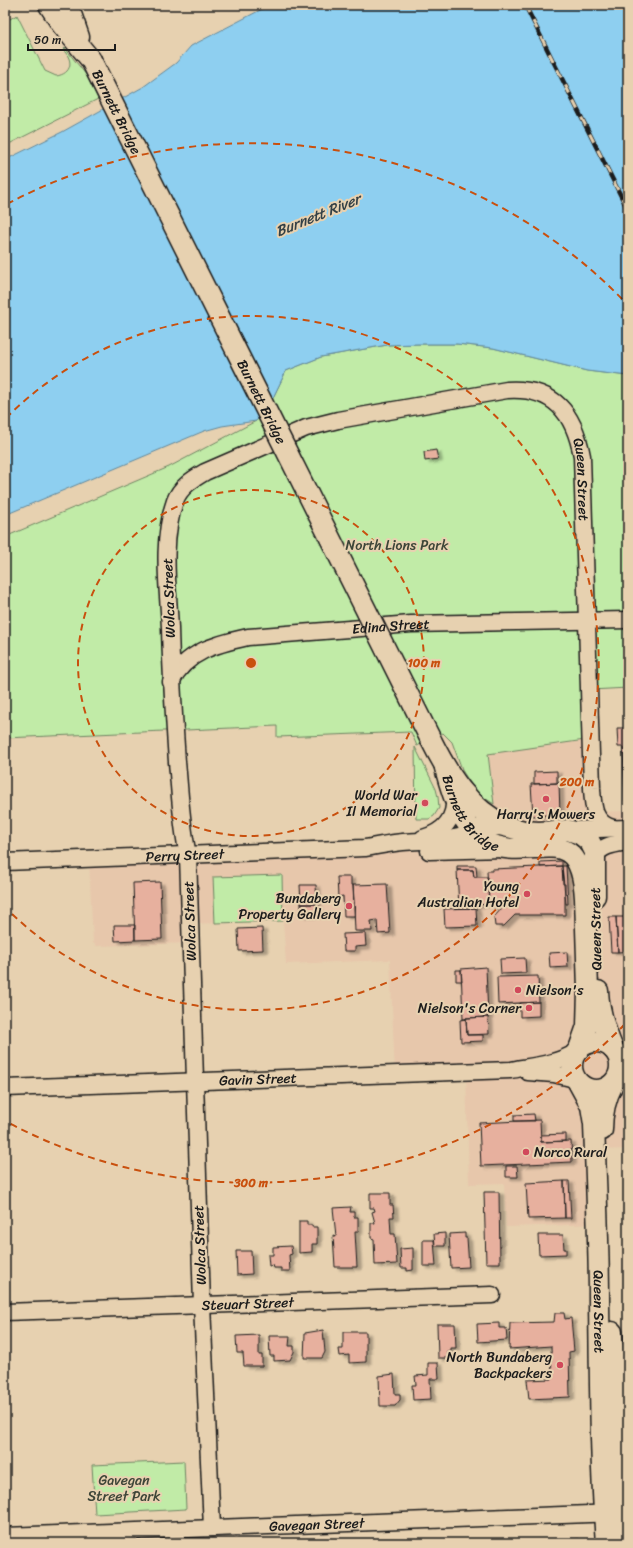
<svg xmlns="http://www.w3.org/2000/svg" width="633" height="1548" font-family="Sriracha,sans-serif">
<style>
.built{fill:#e7c7ab}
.green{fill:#c1eba7;stroke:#6e8462}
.water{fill:#8ecff0;stroke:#60879b}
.building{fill:#e7b09e;stroke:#1c1c1c;filter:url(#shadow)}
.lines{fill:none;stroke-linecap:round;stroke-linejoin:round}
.minor-casing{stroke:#1c1c1c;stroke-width:19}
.major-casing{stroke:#1c1c1c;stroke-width:23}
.minor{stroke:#e7d1b0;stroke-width:16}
.major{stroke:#e7d1b0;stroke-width:20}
.rail-casing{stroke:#1c1c1c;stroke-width:4.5}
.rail{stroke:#e7d1b0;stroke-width:3;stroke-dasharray:9;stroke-linecap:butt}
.major-bridge-casing{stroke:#1c1c1c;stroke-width:23;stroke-linecap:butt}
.major-bridge{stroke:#e7d1b0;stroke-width:20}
.ring{fill:none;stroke:#c9500e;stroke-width:2;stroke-dasharray:7 5}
.poi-dot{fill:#d1495b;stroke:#e7d1b0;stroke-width:1.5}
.labels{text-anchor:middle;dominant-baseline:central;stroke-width:4;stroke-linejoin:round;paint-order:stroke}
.street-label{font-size:14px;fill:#1c1c1c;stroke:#e7d1b0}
.park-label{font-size:14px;fill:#3d4538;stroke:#e7d1b0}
.poi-label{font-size:14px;fill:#1c1c1c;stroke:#e7d1b0;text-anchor:end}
.water-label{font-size:15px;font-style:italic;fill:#334046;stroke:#e7d1b0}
.centre{fill:#c9500e;stroke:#e7d1b0;stroke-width:2}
.ring-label{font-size:12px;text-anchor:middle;font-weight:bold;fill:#c9500e;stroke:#e7d1b0;stroke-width:4;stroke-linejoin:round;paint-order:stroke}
</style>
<defs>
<filter id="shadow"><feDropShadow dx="4.5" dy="2.5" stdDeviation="1" flood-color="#0004"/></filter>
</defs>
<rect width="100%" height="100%" fill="#e7d1b0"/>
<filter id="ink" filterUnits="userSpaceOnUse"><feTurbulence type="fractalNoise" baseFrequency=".025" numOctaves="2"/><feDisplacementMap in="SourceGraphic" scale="8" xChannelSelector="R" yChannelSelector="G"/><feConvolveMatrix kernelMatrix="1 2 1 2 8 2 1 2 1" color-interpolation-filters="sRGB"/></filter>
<g filter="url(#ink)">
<path class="built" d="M592,739L596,812L628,811V1149L599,1150L602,1224L506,1227L504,1183L469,1184L466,1072L395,1075L390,960L286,964L283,921L188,924L189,943L97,946L93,943L89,860L366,849L493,826L494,804L488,754Z"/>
<path class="green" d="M17,15L45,71L56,76C72,74 74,60 63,50L65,48L87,76L98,99L5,146V17L8,20Z
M418,344H457L493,348L587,371L628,376V688L591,690L592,739L488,754L494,804L477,793L463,772L452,742L443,733L417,746L411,732L277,737V726L5,738V537L169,467L256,421L268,408L286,371L321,357L387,345Z
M415,747L436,789L438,797L439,808L434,816L429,819H416Z
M282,875L283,921L215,923L213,877Z
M184,1461L186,1509L95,1514L92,1465Z"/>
<path class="water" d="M270,5H628V376L587,371L493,348L457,344H418L387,345L321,357L286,371L268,408L256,421L222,426L204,431L5,515V160L62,132L143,87L176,63L191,46Z"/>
<path class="building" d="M436,450L438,459L425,461L424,452Z
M617,728H628V801H625L623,747H618Z
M557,771V783L534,784V772Z
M559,783L560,814L533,816L531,784Z
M562,861V866L540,867V862Z
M457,866H476L477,877H474L473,870H457Z
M562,866L563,884H565V915H515L504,926H495L494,917L503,907L489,906L487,871H492V869Z
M562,866H566L568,904H566Z
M457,870H473L474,877H488L489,904L475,905V908H459Z
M337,877H351V885H353L355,916H344L343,896L338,897Z
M160,882L162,939L135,940L133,883Z
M387,884L390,933L378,934L377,920L371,921L372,931H355L353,885Z
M300,885H316L317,904H301Z
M301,904H317V915H301Z
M476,908L477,926L445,927L444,909Z
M609,917H616L618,952H611Z
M616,917H628V951L618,952Z
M114,925H135V940L115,941Z
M262,928L263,950L239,951L238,929Z
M365,933L366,946L355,947V951H344L343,934Z
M567,952L568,967L550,968L549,953Z
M525,958L526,973L501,974L500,959Z
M486,967L488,1017L466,1018V1019H463L461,969Z
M456,970H461L462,981H456Z
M538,976L539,1002L498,1004L497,977Z
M539,1002V1016L520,1017V1003Z
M488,1017L489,1034L467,1035L466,1018Z
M466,1019L467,1035H483V1041L461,1042L460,1020Z
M534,1114L535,1121H514V1115Z
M540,1120L541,1142L571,1141L572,1162L481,1166L479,1123Z
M566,1134V1141L541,1142V1135Z
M506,1166H517L518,1177H506Z
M564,1181L565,1218L528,1219L526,1183Z
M564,1181H569L571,1218H565Z
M484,1192H499L500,1263H486Z
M370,1193H390V1205H393L394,1217H390L391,1234H395L397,1264L375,1265L374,1239L371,1238V1223H375L372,1212L375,1211L374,1208H370Z
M351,1207L350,1212H354V1217H358V1232H355L357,1267H335L333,1235L336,1236L333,1208Z
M299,1221H307V1225H312V1227H317V1244H312V1252L299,1253Z
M445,1233V1246H435L434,1234Z
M465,1233V1238H467L469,1267L451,1268L449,1234Z
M538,1235H563L564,1249H566V1254L539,1255Z
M423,1240H434L436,1266H423Z
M291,1246L292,1254L289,1255L290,1271H281V1268H274L273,1265L269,1266L268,1255H273V1247Z
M413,1248V1270L407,1271V1268H401L400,1249Z
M236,1251H251L252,1274L237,1275Z
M555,1313H564L565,1319L571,1318L574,1351L569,1352L570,1397L529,1399L527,1380L552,1379L551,1346L509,1349L510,1323L554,1322Z
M499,1323V1328H506L507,1340L478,1342L477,1324Z
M437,1324H455L456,1348H451V1351H448V1358H438Z
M323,1330L325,1352L322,1358H304L305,1333Z
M343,1332H366V1362L349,1363V1355L340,1356L339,1349H343Z
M259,1335V1355H262V1366H244L243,1353H237L236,1336Z
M269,1336H290L289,1346H294V1352L290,1360L274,1361V1356H270Z
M428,1363H438L439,1379H430L431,1399L413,1400L412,1385H416L415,1376L428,1375Z
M394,1374L395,1394H400V1400L395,1406H380L379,1376Z
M579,1539V1543H521V1542Z"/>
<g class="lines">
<defs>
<g id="minor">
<path id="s1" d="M171,682C186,651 217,644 248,637L411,624L628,620"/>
<path d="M568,830L628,828"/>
<path d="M423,838C443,832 456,819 454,798"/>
<path d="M429,851L503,849"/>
<path d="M595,857C601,845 615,844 628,842"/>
<path id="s2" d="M5,862L365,848C378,846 390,843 403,842C428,840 451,842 474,832"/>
<path d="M617,1053L628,1056"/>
<path d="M528,1072L554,1074L575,1079"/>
<path d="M616,1080L628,1074"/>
<path id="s3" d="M5,1088L511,1070C533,1066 557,1064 576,1052"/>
<path id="s4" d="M5,1312L492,1295"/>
<path id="s5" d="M212,1528L202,1305L188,855C181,824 180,793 177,762C174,717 171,673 170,628C168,587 161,541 175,501C180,487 193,479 205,472L306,428L338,420L507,390C554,387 574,413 582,456L592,788C593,805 593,823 613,828"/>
<path id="s6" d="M5,1536L616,1513"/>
</g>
<g id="major">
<path d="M49,5L62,25L91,60"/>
<path d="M68,5L79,37"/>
<path d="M431,740C448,774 469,809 505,825"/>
<path id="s7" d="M445,768C452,793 461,827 485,841C529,867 580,813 585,898L588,990L587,1026L579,1049"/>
<path d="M474,832L488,826L500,825L524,831L539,832L568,830L580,834L590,842L595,852V896"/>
<path d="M598,991C599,1012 605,1030 613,1049"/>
<circle cx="596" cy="1066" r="24"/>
<path id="s8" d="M579,1084L591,1106L594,1124C596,1183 599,1241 599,1300C600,1381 600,1462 606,1543"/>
<path d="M602,1130C602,1113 605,1099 613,1084"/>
<path d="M612,1332L616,1387L620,1512L622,1543"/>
</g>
</defs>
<use href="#minor" class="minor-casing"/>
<use href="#major" class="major-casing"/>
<use href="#minor" class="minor"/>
<use href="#major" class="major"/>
<defs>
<path id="rail" d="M525,5L628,210"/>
</defs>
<use href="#rail" class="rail-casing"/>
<use href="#rail" class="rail"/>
<defs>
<g id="major-bridge">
<path id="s9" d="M91,60L431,740"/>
</g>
</defs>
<use href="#major-bridge" class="major-bridge-casing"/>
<use href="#major-bridge" class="major-bridge"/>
</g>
</g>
<g class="ring">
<circle cx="251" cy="663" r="173"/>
<path d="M6 418A347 347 0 1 1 6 908"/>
<path d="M625 1024A520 520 0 0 1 7 1122M7 204A520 520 0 0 1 625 302"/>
</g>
<g class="poi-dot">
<circle cx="546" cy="799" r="4"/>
<circle cx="425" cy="803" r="4"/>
<circle cx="527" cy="894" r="4"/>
<circle cx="349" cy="906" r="4"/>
<circle cx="518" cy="990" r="4"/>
<circle cx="529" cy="1008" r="4"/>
<circle cx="526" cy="1152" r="4"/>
<circle cx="560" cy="1365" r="4"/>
</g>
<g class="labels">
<g class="street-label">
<text stroke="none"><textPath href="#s9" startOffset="58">Burnett Bridge</textPath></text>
<text stroke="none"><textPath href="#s9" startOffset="382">Burnett Bridge</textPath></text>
<text stroke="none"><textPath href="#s5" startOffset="1522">Queen Street</textPath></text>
<text transform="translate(169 598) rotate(-92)">Wolca Street</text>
<text stroke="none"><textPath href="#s1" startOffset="236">Edina Street</textPath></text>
<text stroke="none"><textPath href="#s7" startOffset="54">Burnett Bridge</textPath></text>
<text stroke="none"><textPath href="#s2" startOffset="180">Perry Street</textPath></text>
<text transform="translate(190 921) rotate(-92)">Wolca Street</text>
<text transform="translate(596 929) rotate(-91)">Queen Street</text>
<text stroke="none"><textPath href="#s3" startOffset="253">Gavin Street</textPath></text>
<text transform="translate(200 1245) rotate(-92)">Wolca Street</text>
<text stroke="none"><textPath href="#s4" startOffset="243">Steuart Street</textPath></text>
<text stroke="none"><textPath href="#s8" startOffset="231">Queen Street</textPath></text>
<text stroke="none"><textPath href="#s6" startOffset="312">Gavegan Street</textPath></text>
</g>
<g class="park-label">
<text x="397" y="545">North Lions Park</text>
<text x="124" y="1480">Gavegan<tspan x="124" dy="16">Street Park</tspan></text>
</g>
<g class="poi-label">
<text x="417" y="795">World War<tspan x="417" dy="16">II Memorial</tspan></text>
<text x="546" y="814" text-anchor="middle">Harry's Mowers</text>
<text x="519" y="886">Young<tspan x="519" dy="16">Australian Hotel</tspan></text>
<text x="341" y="898">Bundaberg<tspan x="341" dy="16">Property Gallery</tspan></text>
<text x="526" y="990" text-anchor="start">Nielson's</text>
<text x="521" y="1008">Nielson's Corner</text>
<text x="534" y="1152" text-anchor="start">Norco Rural</text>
<text x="552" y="1357">North Bundaberg<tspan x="552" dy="16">Backpackers</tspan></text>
</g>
<g class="water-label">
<text transform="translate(318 215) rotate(-22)">Burnett River</text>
</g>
</g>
<circle cx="251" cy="663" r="6" class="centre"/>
<g class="ring-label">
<text x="424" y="667">100 m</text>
<text x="577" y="786">200 m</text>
<text x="251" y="1187">300 m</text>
</g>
<rect width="633" height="1548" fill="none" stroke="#e7d1b0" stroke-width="20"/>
<rect x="10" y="10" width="613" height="1528" fill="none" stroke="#1c1c1c" stroke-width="1.5" filter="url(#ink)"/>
<path d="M28 44v6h87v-6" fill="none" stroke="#1c1c1c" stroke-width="2"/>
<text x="34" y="44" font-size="12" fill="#1c1c1c" stroke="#e7d1b0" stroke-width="3" paint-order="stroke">50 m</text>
</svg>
